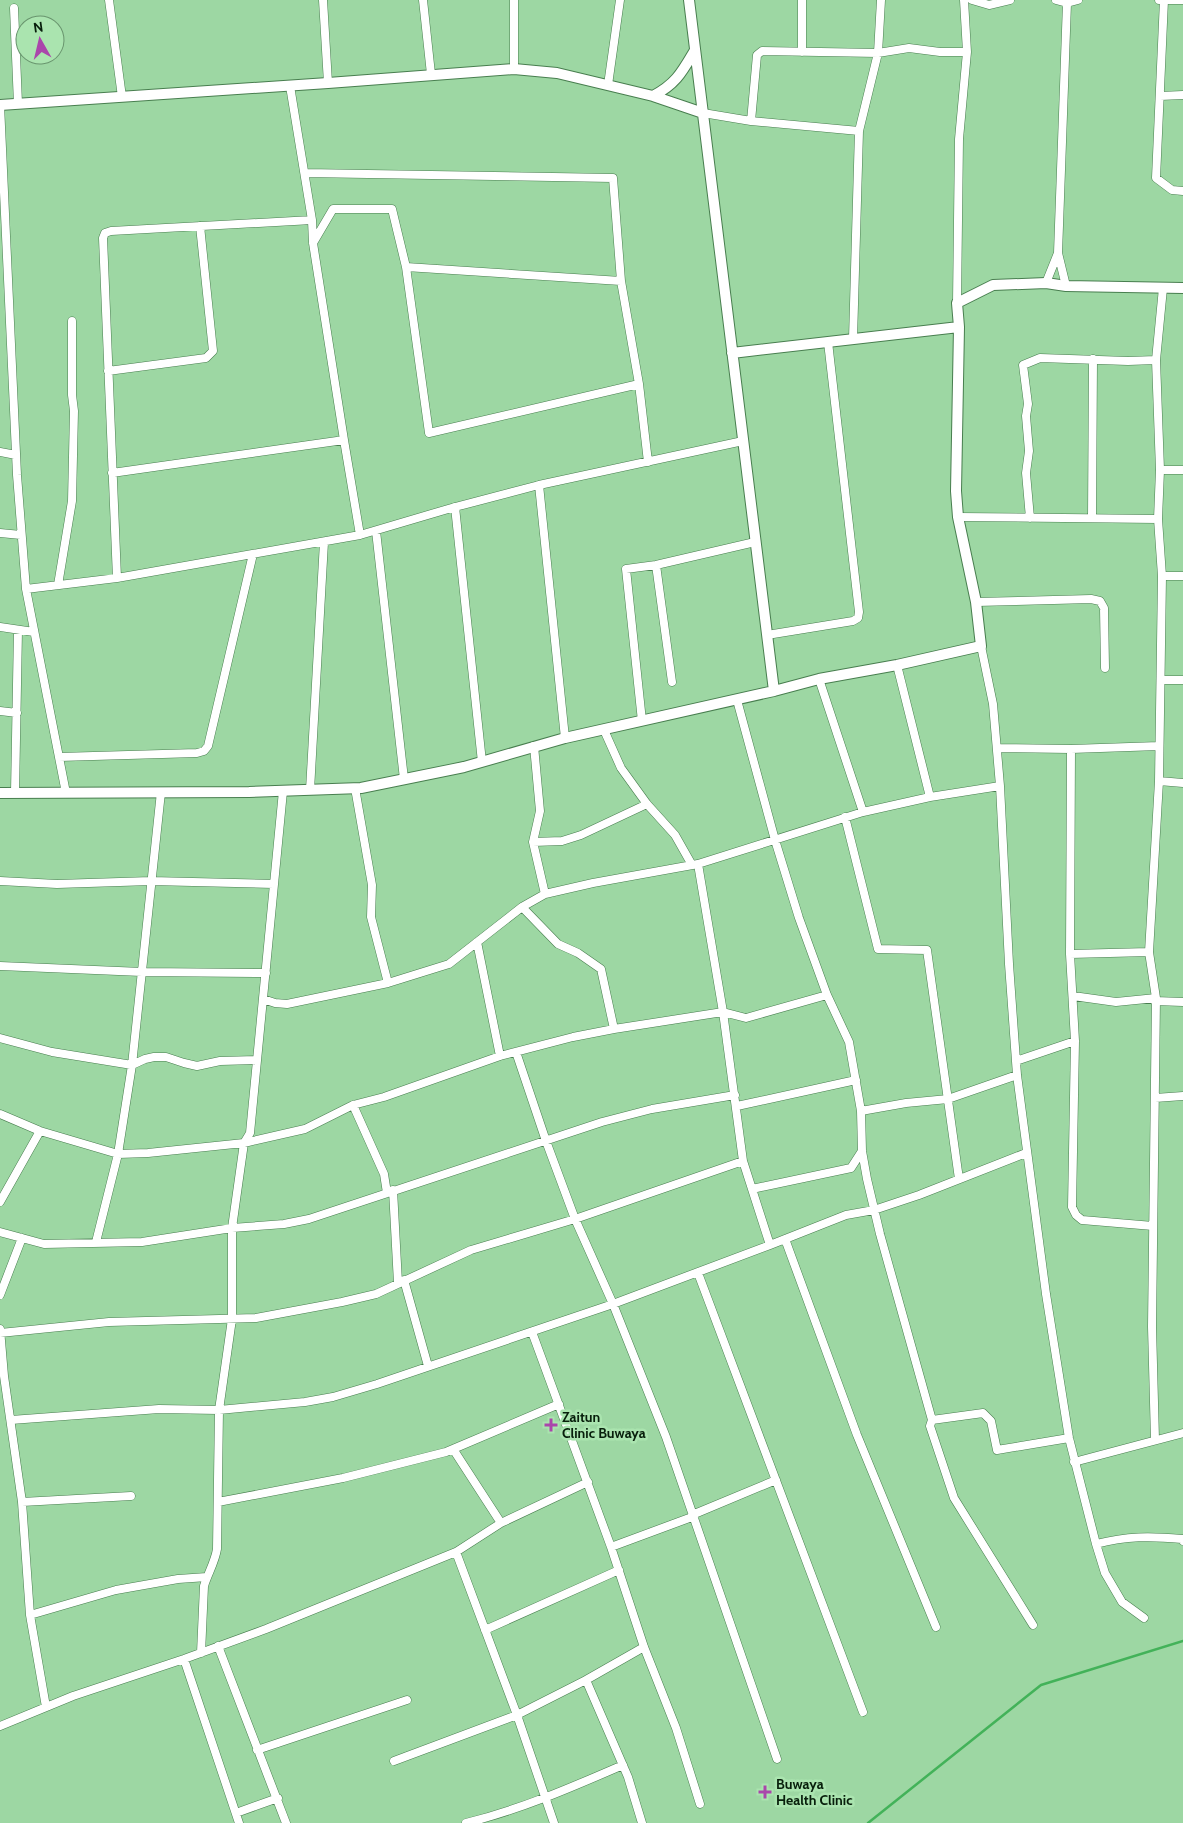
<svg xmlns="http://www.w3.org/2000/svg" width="1183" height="1823" font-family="Cabin,sans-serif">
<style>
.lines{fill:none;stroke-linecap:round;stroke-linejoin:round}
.stream{stroke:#43b259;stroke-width:2.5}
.minor-casing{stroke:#487e4f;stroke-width:9}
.tertiary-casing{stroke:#487e4f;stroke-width:12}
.minor{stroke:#fff;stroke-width:8}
.tertiary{stroke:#fff;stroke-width:10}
.poi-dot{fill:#aa46ab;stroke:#aae4af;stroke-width:2}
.labels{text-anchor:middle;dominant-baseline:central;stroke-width:5;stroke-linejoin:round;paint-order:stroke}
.poi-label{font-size:14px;font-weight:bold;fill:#081f0c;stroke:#aae4af;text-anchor:start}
</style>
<rect width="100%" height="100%" fill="#9dd7a3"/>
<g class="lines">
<path class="stream" d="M868,1823L1041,1685L1183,1641"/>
<defs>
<path id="minor" d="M109,0L122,97
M323,0L328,83
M423,0L431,74
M802,0V52
M972,0L989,5L1010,0
M1056,0L1067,3L1078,0
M1159,0H1183
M1164,0L1156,178L1172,190L1183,191
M14,8L18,104
M514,69V0
M608,85L620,0
M290,86L312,220L313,243L344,440L360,535
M1160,96L1183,95
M0,105L17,475L26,589L66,793
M703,113L751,121L859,131
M751,121L757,55L762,51L878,53L909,48L940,52H967
M305,173L613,178L621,281L639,384L648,462
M313,243L333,209H392L406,267L621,281
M406,267L429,433L639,384
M1046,283L1058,253
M1066,286L1058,253L1067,3
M957,303L959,139L967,52L964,0
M853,339L859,131L878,53L881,0
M108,371L206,358L213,351L200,226
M0,452L16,455
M1160,470H1183
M112,473L344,440
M539,485L565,738
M455,507L482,762
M958,517L1158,519
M1030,518L1026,473L1029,451L1026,416L1028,404L1023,365L1040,358L1128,361L1156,360
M1092,518L1093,359
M376,531L404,779
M0,533L21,535
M656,565L672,682
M1162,576H1183
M117,578L103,238L105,233L111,231L312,220
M58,585L72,501L74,411L72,395V321
M26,589L117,578L360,535L455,507L539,485L743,441
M976,602L1091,599L1100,601L1104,608L1105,668
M0,627L34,632
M767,635L853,621L858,618L859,612L828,342
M981,646L993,704L1000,786L1009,964L1017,1075L1046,1294L1069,1438L1096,1544L1105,1573L1122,1602L1144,1618
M897,665L930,797
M819,679L863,812
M1161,680H1183
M737,700L775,840L799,918L827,995L849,1042L861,1111L862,1151L867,1179L880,1234L932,1420L930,1426L954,1498L1033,1625
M0,711L17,713
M642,721L626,569L656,565L755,542
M604,730L621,768L647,804L675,835L692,865
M534,746L540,811L533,842L545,894
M997,748L1071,749L1159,746
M1071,749L1070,954L1075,1041L1072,1207L1076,1215L1082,1220L1153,1226
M59,757L197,753L204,751L208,746L253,554
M1159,781L1183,783
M355,788L372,885L371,917L388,983
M310,790L324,542
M15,793L18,630
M845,817L878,949L927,950L959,1179
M533,842L562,841L581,835L647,804
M698,864L723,1012L743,1161L770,1245
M0,881L57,884L151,881L274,884
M522,907L558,944L578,953L601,969L614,1029
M477,942L500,1056
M1070,954L1149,952
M0,966L142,972L266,973
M1073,996L1116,1002L1156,998
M263,999L275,1003L287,1004L388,983L449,964L522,907L545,894L593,883L698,864L863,812L930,797L1000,786
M1155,1001L1183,1002
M0,1038L52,1052L132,1065L145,1059L154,1057H166L184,1063L197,1066L220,1061L257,1060
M516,1052L546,1141L575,1219L613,1304L666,1437L777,1759
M1016,1061L1075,1041
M1155,1098L1183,1096
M353,1105L384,1174L387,1193
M737,1106L856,1080
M861,1111L906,1103L948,1099L1017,1075
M0,1114L40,1131L118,1154L148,1153L244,1143L305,1129L353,1105L384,1097L500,1056L573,1037L614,1029L723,1012L746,1018L827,995
M752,1189L851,1168L862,1151
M393,1190L398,1283
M0,1202L40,1131
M0,1232L44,1244L142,1242L232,1228L284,1224L309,1219L602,1122L652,1109L735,1095
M785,1239L857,1435L936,1627
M96,1242L118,1154L132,1065L161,792
M698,1273L863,1712
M404,1280L428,1366
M0,1295L22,1238
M0,1329L4,1376L22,1502L30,1615L46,1707
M532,1332L611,1547L644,1647L676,1728L700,1804
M0,1333L109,1322L256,1318L342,1302L376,1294L471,1250L575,1219L743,1161
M11,1420L159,1409L219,1410L305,1402L333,1397L377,1384L613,1304L770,1245L846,1215L874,1210L919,1195L1026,1153
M932,1420L983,1413L991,1421L997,1450L1069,1438
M1155,1440L1152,1327L1156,998L1149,952L1159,781L1162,576L1158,519L1160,470L1156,360L1163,288
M453,1449L501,1523
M1074,1462L1183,1433
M22,1502L131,1496
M218,1502L343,1478L446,1452L559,1404
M692,1515L776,1480
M1096,1544C1127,1536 1150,1536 1182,1539L1183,1541
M611,1547L692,1517
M456,1552L517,1715L554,1823
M30,1615L116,1590L178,1579L207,1577
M485,1630L619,1570
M218,1646L286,1823
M201,1653L204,1586C208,1573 215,1562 217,1549L219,1410L232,1319V1228L244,1143L250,1133L283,791
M184,1659L239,1823
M586,1680L628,1777L642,1823
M0,1726L73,1696L184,1659L266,1629L456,1552L501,1523L588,1482
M257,1750L407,1700
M394,1761L517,1715L586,1680L644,1647
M236,1813L278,1798
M466,1823C522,1809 570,1788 623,1765"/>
<path id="tertiary" d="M653,96C676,84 682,72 695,50
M0,105L328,83L514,69L557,73L653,96L703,113
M732,353L959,327L957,303L993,285L1046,283L1066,286L1183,288
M774,691L819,679L897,665L981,646L976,602L958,517L956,491L959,327
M0,793L249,792L361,788L464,767L565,738L774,691L689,0"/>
</defs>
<use href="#minor" class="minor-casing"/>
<use href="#tertiary" class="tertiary-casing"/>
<use href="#minor" class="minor"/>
<use href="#tertiary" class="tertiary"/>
</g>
<g class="poi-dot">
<path d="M548.5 1417.5h5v5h5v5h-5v5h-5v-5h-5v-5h5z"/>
<path d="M762.5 1784.5h5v5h5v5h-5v5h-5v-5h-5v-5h5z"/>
</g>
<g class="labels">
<g class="poi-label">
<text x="562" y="1417">Zaitun<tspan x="562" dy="16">Clinic Buwaya</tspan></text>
<text x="776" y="1784">Buwaya<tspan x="776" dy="16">Health Clinic</tspan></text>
</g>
</g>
<g transform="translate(40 40) rotate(352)"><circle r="24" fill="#aae4af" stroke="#69956e"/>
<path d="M0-4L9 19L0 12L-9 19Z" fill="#aa46ab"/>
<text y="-8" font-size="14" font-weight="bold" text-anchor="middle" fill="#081f0c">N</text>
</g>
</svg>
